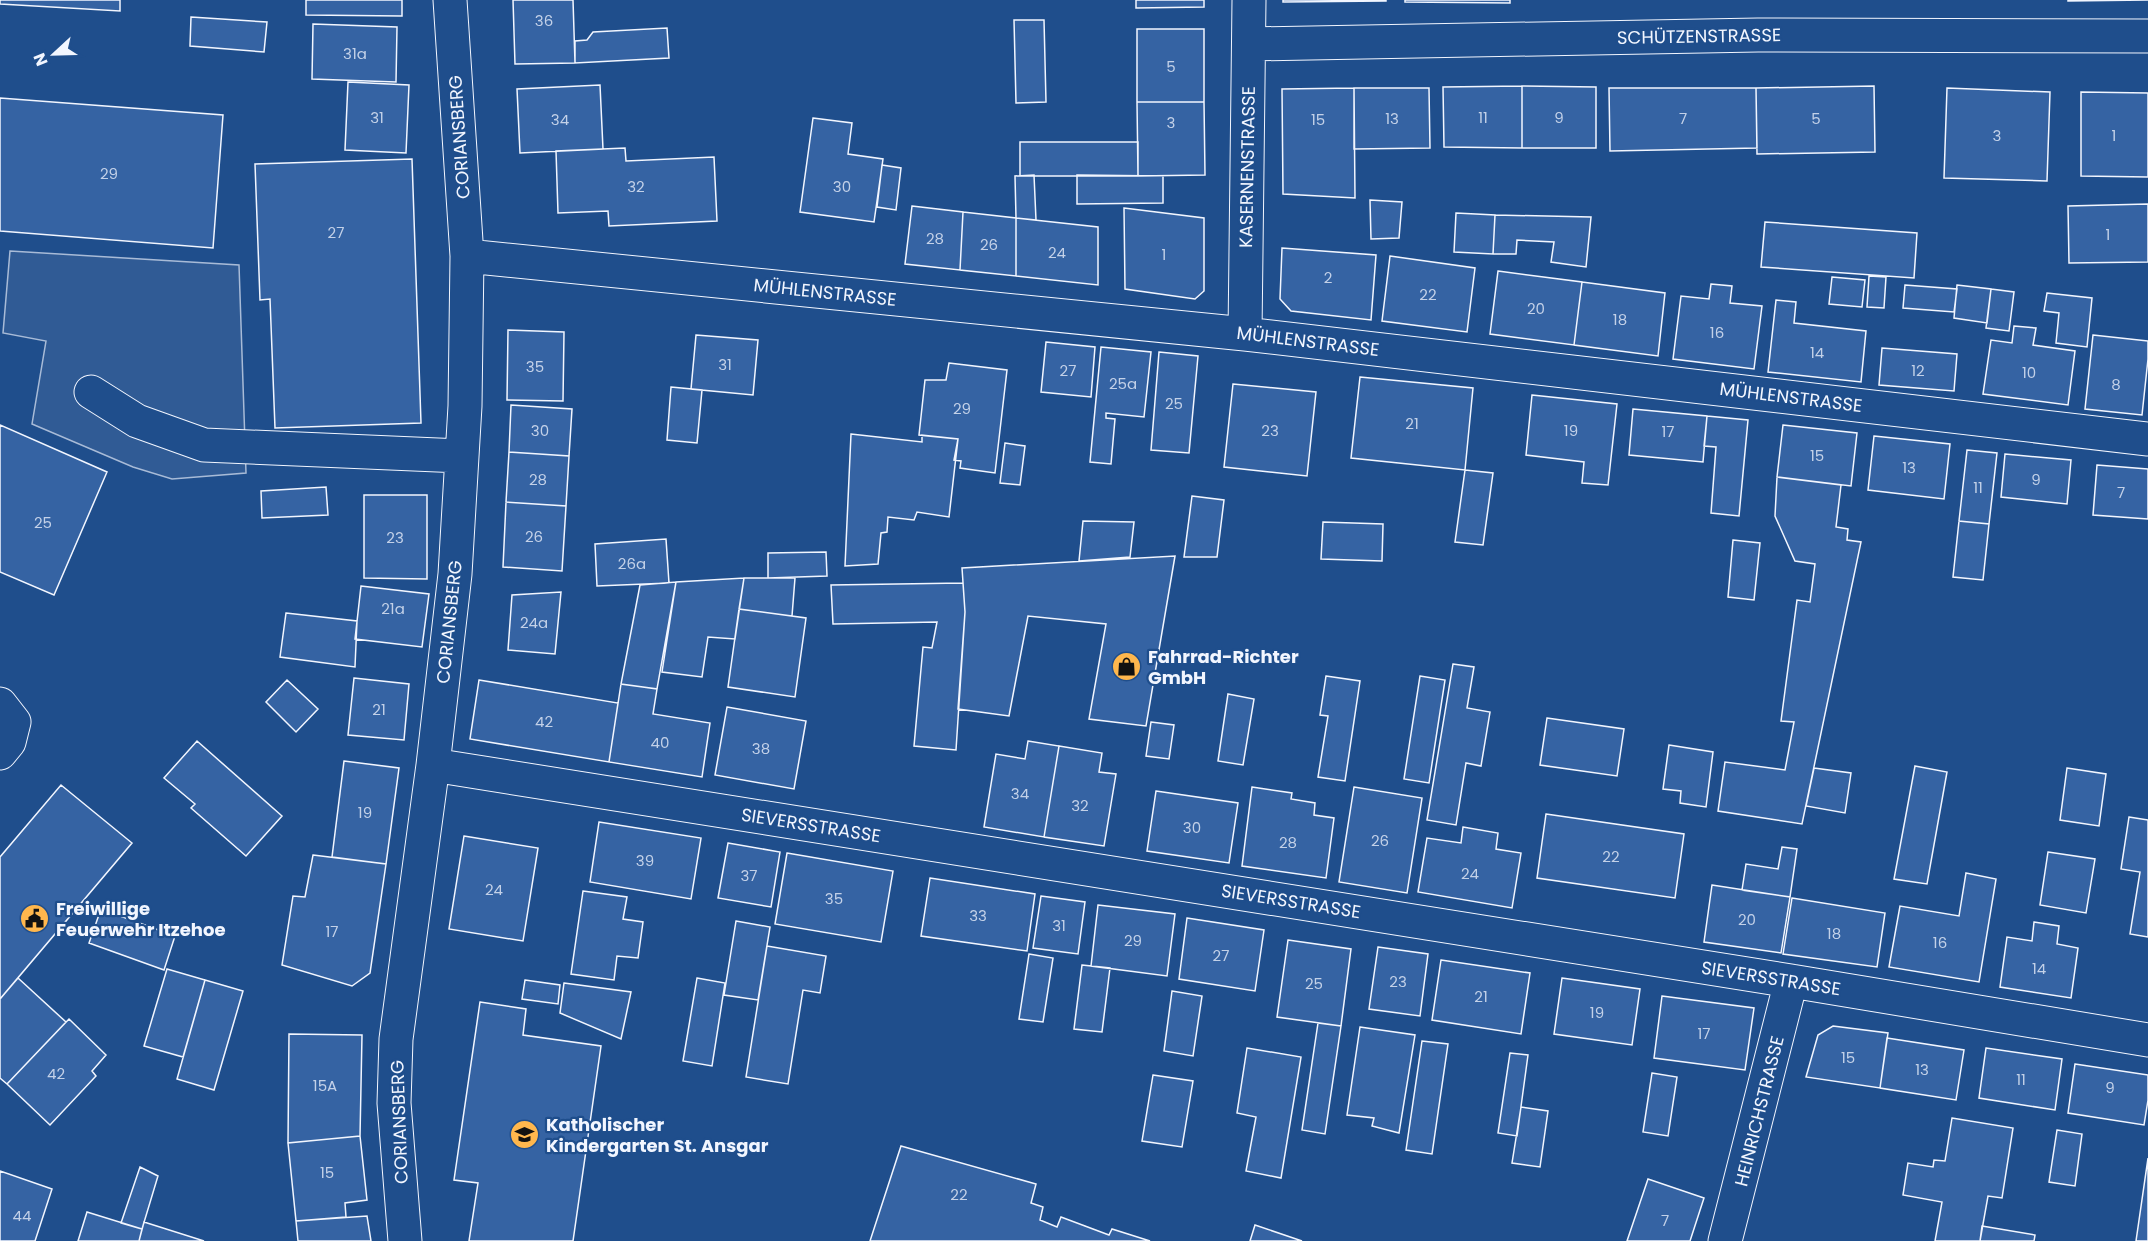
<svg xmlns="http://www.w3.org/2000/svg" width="2148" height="1241" font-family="Poppins,sans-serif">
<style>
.parking{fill:#305b95;stroke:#a8bbd7;stroke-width:1.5}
.building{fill:#3563a3;stroke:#f2f6ff;stroke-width:1.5}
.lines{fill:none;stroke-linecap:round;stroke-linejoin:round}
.minor-casing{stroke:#f2f6ff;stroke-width:35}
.minor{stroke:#1f4e8c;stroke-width:33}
.labels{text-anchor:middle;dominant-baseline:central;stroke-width:4.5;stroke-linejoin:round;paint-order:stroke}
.number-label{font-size:15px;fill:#c3d1e8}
.street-label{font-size:18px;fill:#f2f6ff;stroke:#1f4e8c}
.poi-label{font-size:18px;font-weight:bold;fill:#f2f6ff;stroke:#1f4e8c;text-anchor:start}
</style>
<rect width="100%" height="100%" fill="#1f4e8c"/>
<path class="parking" d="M10,251L239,265L246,473L172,479L133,467L32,424L46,341L3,333Z"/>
<path class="building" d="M0,0H120V11L0,4Z
M306,0H402V16L306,15Z
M513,0H573L575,63L515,64Z
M1136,0H1204V7L1136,8Z
M1283,0H1386V1L1283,2Z
M1405,0H1510V3L1405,2Z
M2068,0H2148L2068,1Z
M191,17L267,22L264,52L190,46Z
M1014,20H1044L1046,102L1016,103Z
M313,24L397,27L396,82L312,79Z
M667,28L669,58L575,63V41L587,40L593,32Z
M1137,29H1204V102H1137Z
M348,82L409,85L406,153L345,150Z
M600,85L603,149L520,153L517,89Z
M1522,86V148L1444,147L1443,87Z
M1522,86L1596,87V148H1522Z
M1874,86L1875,152L1757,154L1756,88Z
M1354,88H1429L1430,148L1354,149Z
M1354,88L1355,198L1283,194L1282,89Z
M1609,88H1756L1757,148L1610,151Z
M1947,88L2050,92L2047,181L1944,178Z
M2081,92L2148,93V177L2081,176Z
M0,98L223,115L213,248L0,231Z
M1137,102H1204L1205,175L1138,176Z
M813,118L852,123L848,154L883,159L874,222L800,212Z
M1020,142H1138V176H1020Z
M625,148L626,161L714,157L717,221L609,226L608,211L558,213L556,151Z
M412,159L421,423L275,428L270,299L260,300L255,164Z
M882,165L901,168L896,210L877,207Z
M1034,175L1036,220L1016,218L1015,176Z
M1077,175L1163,176V203L1077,204Z
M1370,200L1402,202L1399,238L1371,239Z
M2148,204V262L2069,263L2068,206Z
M912,206L963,212L960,270L905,264Z
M1124,208L1204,218V291L1195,299L1125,289Z
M963,212L1016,218V276L960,270Z
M1456,213L1495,215L1493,254L1454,252Z
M1495,215L1591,217L1586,267L1551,262L1554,242L1517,240L1516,254H1493Z
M1016,218L1098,227V285L1016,276Z
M1765,222L1917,233L1914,278L1761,267Z
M1282,248L1376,255L1371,320L1291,311L1280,299Z
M1390,256L1475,268L1467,332L1382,321Z
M1498,271L1582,282L1574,345L1490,334Z
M1869,276L1886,277L1884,308L1867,307Z
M1832,277L1865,280L1862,307L1829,304Z
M1582,282L1665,293L1658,356L1574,345Z
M1711,284L1732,286L1730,303L1762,306L1754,369L1673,359L1681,296L1709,299Z
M1905,285L1957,289L1954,312L1903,308Z
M1957,285L1991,289L1987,323L1954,318Z
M1991,289L2014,292L2009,331L1986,328Z
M2047,293L2092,298L2087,347L2056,343L2059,313L2044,311Z
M1776,300L1796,302L1794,323L1866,331L1861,382L1768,372Z
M2014,326L2036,328L2033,345L2075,351L2068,405L1983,394L1991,340L2012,343Z
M508,330L564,332L563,401L507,400Z
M696,335L758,340L753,395L691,389Z
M2093,335L2148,341V359L2142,415L2085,409Z
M1046,342L1095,347L1091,397L1041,392Z
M1101,347L1151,352L1144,417L1106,413V418L1115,419L1111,464L1090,462Z
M1882,348L1957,354L1954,391L1879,385Z
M1159,352L1198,356L1189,453L1151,450Z
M949,363L1007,370L995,473L960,468L961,461L954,460L958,439L919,435L925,380H946Z
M1360,377L1473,388L1465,470L1351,458Z
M1233,384L1316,392L1307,476L1224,467Z
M671,387L702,390L697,443L667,440Z
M1532,395L1617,404L1608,485L1582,483L1584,462L1526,455Z
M511,405L572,409L569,456L509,452Z
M1633,409L1707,416L1703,462L1629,455Z
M1707,416L1748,420L1739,516L1711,513L1716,447L1704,446Z
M0,425L107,472L54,595L0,572Z
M1783,425L1857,433L1851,486L1777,477Z
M851,434L922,442V435L958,439L949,517L917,512L914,520L888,517L887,532L881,533L878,564L845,566Z
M1874,436L1950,444L1944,499L1868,490Z
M1005,443L1025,446L1020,485L1000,483Z
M1967,450L1997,453L1989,524L1959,521Z
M509,452L569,456L566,506L506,502Z
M2005,454L2071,460L2067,504L2001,497Z
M2097,465L2148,469V519L2093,515Z
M1465,470L1493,473L1483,545L1455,542Z
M1777,477L1841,485L1836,527L1848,529L1847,540L1861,542L1802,824L1718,811L1725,762L1785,770L1794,722L1781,721L1797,600L1810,602L1815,564L1795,561L1775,516Z
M326,487L328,515L262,518L261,491Z
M364,495H427V579L364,578Z
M1192,496L1224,500L1217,557H1184Z
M506,502L566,506L562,571L503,567Z
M1083,521L1134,522L1130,557L1079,561Z
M1959,521L1989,524L1983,580L1953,577Z
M1323,522L1383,524L1382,561L1321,559Z
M666,539L669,583L597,586L595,544Z
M1733,540L1760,543L1754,600L1728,597Z
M826,552L827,576L768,578V553Z
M1175,556L1146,726L1089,719L1106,624L1028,616L1009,716L958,709L965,612L962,568Z
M744,578H795L792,616L739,609Z
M744,578L735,639L708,637L702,677L662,672L676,582Z
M676,582L657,689L621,684L640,585Z
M963,583L965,612L956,750L914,746L923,647L932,648L937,622L833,624L831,585Z
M361,586L429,594L422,647L355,639Z
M561,592L555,654L508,650L512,595Z
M739,609L806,618L795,697L728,687Z
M286,613L357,621L355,667L280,657Z
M1453,664L1474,667L1467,708L1490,712L1481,766L1466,763L1456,825L1427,820Z
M1326,676L1360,681L1345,781L1318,777L1328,716L1320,715Z
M1420,676L1445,680L1429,783L1404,779Z
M354,678L409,684L404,740L348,735Z
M287,680L318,709L296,732L266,702Z
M479,680L618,703L609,762L470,739Z
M621,684L657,689L653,714L710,723L702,777L609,762Z
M1228,694L1254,699L1243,765L1218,761Z
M727,707L806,721L794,789L715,775Z
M1547,718L1624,729L1617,776L1540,765Z
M1151,722L1174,725L1169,759L1146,756Z
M197,741L282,816L246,856L191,808L195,804L164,778Z
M1028,741L1059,746L1044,837L984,827L996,754L1025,759Z
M1669,745L1713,752L1706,807L1680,803L1681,791L1663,789Z
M1059,746L1102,753L1099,772L1116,774L1104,846L1044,837Z
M344,761L399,768L386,864L332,857Z
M1915,766L1947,772L1927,884L1894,879Z
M1814,768L1851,773L1845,813L1806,806Z
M2067,768L2106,774L2099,826L2060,820Z
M61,785L132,843L0,999V857Z
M1252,787L1292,793L1291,799L1315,803L1314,815L1334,818L1326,878L1242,866Z
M1354,787L1422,798L1407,893L1339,882Z
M1156,791L1238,803L1229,863L1147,851Z
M1546,814L1684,834L1675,898L1537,878Z
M2129,817L2148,820V937L2130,934L2140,872L2121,869Z
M599,822L701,838L691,899L590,882Z
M1463,827L1498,833L1496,849L1521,853L1512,908L1418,892L1427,838L1461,843Z
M464,836L538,848L523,941L449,929Z
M728,843L780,852L771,907L718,898Z
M1782,847L1797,849L1790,897L1742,890L1746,864L1778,869Z
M2048,852L2095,859L2086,913L2040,905Z
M787,853L893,871L881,942L775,924Z
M313,855L386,864L370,973L352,986L282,965L293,896L305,897Z
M1966,873L1996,879L1979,982L1889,967L1900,906L1959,916Z
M930,878L1035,894L1027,951L921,936Z
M1712,885L1790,897L1781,953L1704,942Z
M583,891L627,897L623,919L643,922L638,958L617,956L614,980L571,974Z
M1041,896L1085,902L1078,954L1033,948Z
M1792,898L1885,913L1877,967L1783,954Z
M1098,905L1175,914L1167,976L1091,966Z
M101,909L175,936L164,970L89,943Z
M1187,918L1264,930L1255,991L1179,979Z
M736,921L770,927L758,1000L724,995Z
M2034,922L2059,926L2057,944L2078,948L2071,998L2000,987L2007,937L2032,941Z
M1288,940L1351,949L1341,1026L1277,1017Z
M767,946L826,956L820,993L803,990L788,1084L746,1077Z
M1378,947L1428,954L1420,1016L1369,1009Z
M1029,954L1053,958L1043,1022L1019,1019Z
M1441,960L1530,973L1521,1034L1432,1020Z
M1082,965L1110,968L1102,1032L1074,1029Z
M167,969L205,980L183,1057L144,1046Z
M18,978L66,1022L7,1084L0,1078V999Z
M697,978L725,983L712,1066L683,1061Z
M1562,978L1640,989L1632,1045L1554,1034Z
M205,980L243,991L214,1090L177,1079Z
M525,980L560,985L558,1004L522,999Z
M564,983L631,992L621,1039L560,1013Z
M1172,991L1202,996L1193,1056L1164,1051Z
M1662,996L1754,1008L1745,1070L1654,1058Z
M480,1002L526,1009L523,1035L601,1046L573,1241H469L478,1183L454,1180Z
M69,1019L106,1055L92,1071L96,1076L50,1125L7,1084Z
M1318,1023L1341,1026L1325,1134L1302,1130Z
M1833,1026L1888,1033L1880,1088L1806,1077L1818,1035Z
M1360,1027L1415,1035L1399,1133L1372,1126L1374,1118L1347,1115Z
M289,1034L362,1035L360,1136L288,1143Z
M1887,1038L1964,1050L1956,1100L1880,1088Z
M1422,1041L1448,1044L1432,1154L1406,1150Z
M1247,1048L1301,1057L1281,1178L1246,1171L1256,1117L1237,1113Z
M1986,1048L2062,1059L2055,1110L1979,1098Z
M1510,1053L1528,1055L1517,1136L1498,1133Z
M2075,1064L2148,1075V1100L2144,1125L2068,1113Z
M1652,1073L1677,1077L1668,1136L1643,1132Z
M1153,1075L1193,1081L1182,1147L1142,1141Z
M1521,1107L1548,1111L1540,1167L1512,1163Z
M1952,1118L2013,1128L2002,1198L1988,1196L1980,1241H1935L1942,1202L1903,1195L1908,1163L1933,1167L1934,1160L1945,1161Z
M2057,1130L2082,1134L2075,1186L2049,1182Z
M360,1136L367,1200L345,1203L346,1217L296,1221L288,1143Z
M901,1146L1036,1184L1031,1203L1043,1207L1040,1220L1057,1227L1061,1217L1109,1235L1112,1229L1150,1241H870Z
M2148,1158V1241H2136Z
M140,1167L158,1176L142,1229L121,1223Z
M0,1171L52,1189L35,1241H0Z
M1648,1179L1704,1198L1690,1241H1627Z
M87,1212L142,1229L139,1241H78Z
M367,1216L371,1241H298L296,1221Z
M144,1222L204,1241H139Z
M1255,1225L1302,1241H1250Z
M1982,1226L2035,1235L2034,1241H1980Z"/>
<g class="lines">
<defs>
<path id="minor" d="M1249,44L1758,35L2148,36
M467,256L1245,334L2148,439
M1245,334L1249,0
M91,392L137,421L204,445L461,456
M0,704L14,722L9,742L0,753
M433,765L1791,981L2148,1040
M405,1241L394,1103L396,1039L433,765L455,574L465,406L467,256L450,0
M1725,1241L1791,981"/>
</defs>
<use href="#minor" class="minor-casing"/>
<use href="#minor" class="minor"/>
</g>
<defs>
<symbol id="shop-disc" viewBox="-11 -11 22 22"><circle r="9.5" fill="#ffb74d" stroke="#1f4e8c"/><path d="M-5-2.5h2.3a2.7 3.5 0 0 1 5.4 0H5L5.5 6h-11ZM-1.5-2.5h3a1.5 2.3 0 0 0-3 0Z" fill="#111"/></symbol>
<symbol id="civic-disc" viewBox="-11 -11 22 22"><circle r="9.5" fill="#ffb74d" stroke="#1f4e8c"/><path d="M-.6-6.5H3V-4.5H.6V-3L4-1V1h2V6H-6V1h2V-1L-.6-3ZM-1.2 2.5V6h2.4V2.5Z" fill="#111"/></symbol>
<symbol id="school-disc" viewBox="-11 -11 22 22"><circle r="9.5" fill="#ffb74d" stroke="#1f4e8c"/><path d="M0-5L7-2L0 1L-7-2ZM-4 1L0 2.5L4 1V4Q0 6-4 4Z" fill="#111"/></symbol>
</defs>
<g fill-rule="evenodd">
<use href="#shop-disc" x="1110" y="650" width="33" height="33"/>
<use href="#civic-disc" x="18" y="902" width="33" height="33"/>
<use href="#school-disc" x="508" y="1118" width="33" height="33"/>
</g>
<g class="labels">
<g class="number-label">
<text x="544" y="20">36</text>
<text x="355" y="53">31a</text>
<text x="1171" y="66">5</text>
<text x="377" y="117">31</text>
<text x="1483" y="117">11</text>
<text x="1559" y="117">9</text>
<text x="1392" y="118">13</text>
<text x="1683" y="118">7</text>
<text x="1816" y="118">5</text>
<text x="560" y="119">34</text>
<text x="1318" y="119">15</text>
<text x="1171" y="122">3</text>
<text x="1997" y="135">3</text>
<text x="2114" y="135">1</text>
<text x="109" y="173">29</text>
<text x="636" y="186">32</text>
<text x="842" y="186">30</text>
<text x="336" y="232">27</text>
<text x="2108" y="234">1</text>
<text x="935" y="238">28</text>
<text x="989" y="244">26</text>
<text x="1057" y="252">24</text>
<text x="1164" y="254">1</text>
<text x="1328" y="277">2</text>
<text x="1428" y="294">22</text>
<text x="1536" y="308">20</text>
<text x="1620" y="319">18</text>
<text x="1717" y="332">16</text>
<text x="1817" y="352">14</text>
<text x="725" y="364">31</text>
<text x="535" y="366">35</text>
<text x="1068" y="370">27</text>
<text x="1918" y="370">12</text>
<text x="2029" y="372">10</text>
<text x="1123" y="383">25a</text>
<text x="2116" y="384">8</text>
<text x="1174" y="403">25</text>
<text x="962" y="408">29</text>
<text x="1412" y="423">21</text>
<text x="540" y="430">30</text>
<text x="1270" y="430">23</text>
<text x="1571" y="430">19</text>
<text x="1668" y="431">17</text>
<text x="1817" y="455">15</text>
<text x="1909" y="467">13</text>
<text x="538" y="479">28</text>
<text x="2036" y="479">9</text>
<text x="1978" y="487">11</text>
<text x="2121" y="492">7</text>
<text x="43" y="522">25</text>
<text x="534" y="536">26</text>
<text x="395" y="537">23</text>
<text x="632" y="563">26a</text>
<text x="393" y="608">21a</text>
<text x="534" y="622">24a</text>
<text x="379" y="709">21</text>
<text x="544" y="721">42</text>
<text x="660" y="742">40</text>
<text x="761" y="748">38</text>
<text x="1020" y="793">34</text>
<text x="1080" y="805">32</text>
<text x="365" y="812">19</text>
<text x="1192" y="827">30</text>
<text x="1380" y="840">26</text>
<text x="1288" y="842">28</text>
<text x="1611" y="856">22</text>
<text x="645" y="860">39</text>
<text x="1470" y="873">24</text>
<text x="749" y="875">37</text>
<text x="494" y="889">24</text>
<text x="834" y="898">35</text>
<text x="978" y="915">33</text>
<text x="1747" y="919">20</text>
<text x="1059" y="925">31</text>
<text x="332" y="931">17</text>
<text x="1834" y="933">18</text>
<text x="1133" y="940">29</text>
<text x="1940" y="942">16</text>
<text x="1221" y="955">27</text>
<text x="2039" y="968">14</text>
<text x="1398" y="981">23</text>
<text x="1314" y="983">25</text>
<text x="1481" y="996">21</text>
<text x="1597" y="1012">19</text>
<text x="1704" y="1033">17</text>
<text x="1848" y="1057">15</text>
<text x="1922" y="1069">13</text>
<text x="56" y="1073">42</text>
<text x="2021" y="1079">11</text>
<text x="325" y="1085">15A</text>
<text x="2110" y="1087">9</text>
<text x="327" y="1172">15</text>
<text x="959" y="1194">22</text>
<text x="22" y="1215">44</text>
<text x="1665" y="1220">7</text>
</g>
<g class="street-label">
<text transform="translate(1699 36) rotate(-1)">SCHÜTZENSTRASSE</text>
<text transform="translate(459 137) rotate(-94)">CORIANSBERG</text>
<text transform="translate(1247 167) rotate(-89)">KASERNENSTRASSE</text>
<text transform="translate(825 292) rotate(6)">MÜHLENSTRASSE</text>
<text transform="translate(1308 341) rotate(7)">MÜHLENSTRASSE</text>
<text transform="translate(1791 397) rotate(7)">MÜHLENSTRASSE</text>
<text transform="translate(449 622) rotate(-84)">CORIANSBERG</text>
<text transform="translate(811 825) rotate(9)">SIEVERSSTRASSE</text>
<text transform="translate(1291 901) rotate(9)">SIEVERSSTRASSE</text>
<text transform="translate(1771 978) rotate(9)">SIEVERSSTRASSE</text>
<text transform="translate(1759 1111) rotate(-76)">HEINRICHSTRASSE</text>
<text transform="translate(399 1122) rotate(-92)">CORIANSBERG</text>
</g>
<g class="poi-label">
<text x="1148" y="656">Fahrrad-Richter<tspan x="1148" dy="21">GmbH</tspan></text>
<text x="56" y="908">Freiwillige<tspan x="56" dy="21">Feuerwehr Itzehoe</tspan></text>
<text x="546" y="1124">Katholischer<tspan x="546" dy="21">Kindergarten St. Ansgar</tspan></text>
</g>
</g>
<g transform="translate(54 54) rotate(248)" stroke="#1f4e8c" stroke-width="4.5" paint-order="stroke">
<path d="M0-4.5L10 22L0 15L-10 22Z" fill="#f2f6ff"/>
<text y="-9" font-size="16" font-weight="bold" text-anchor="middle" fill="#f2f6ff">N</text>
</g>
</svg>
